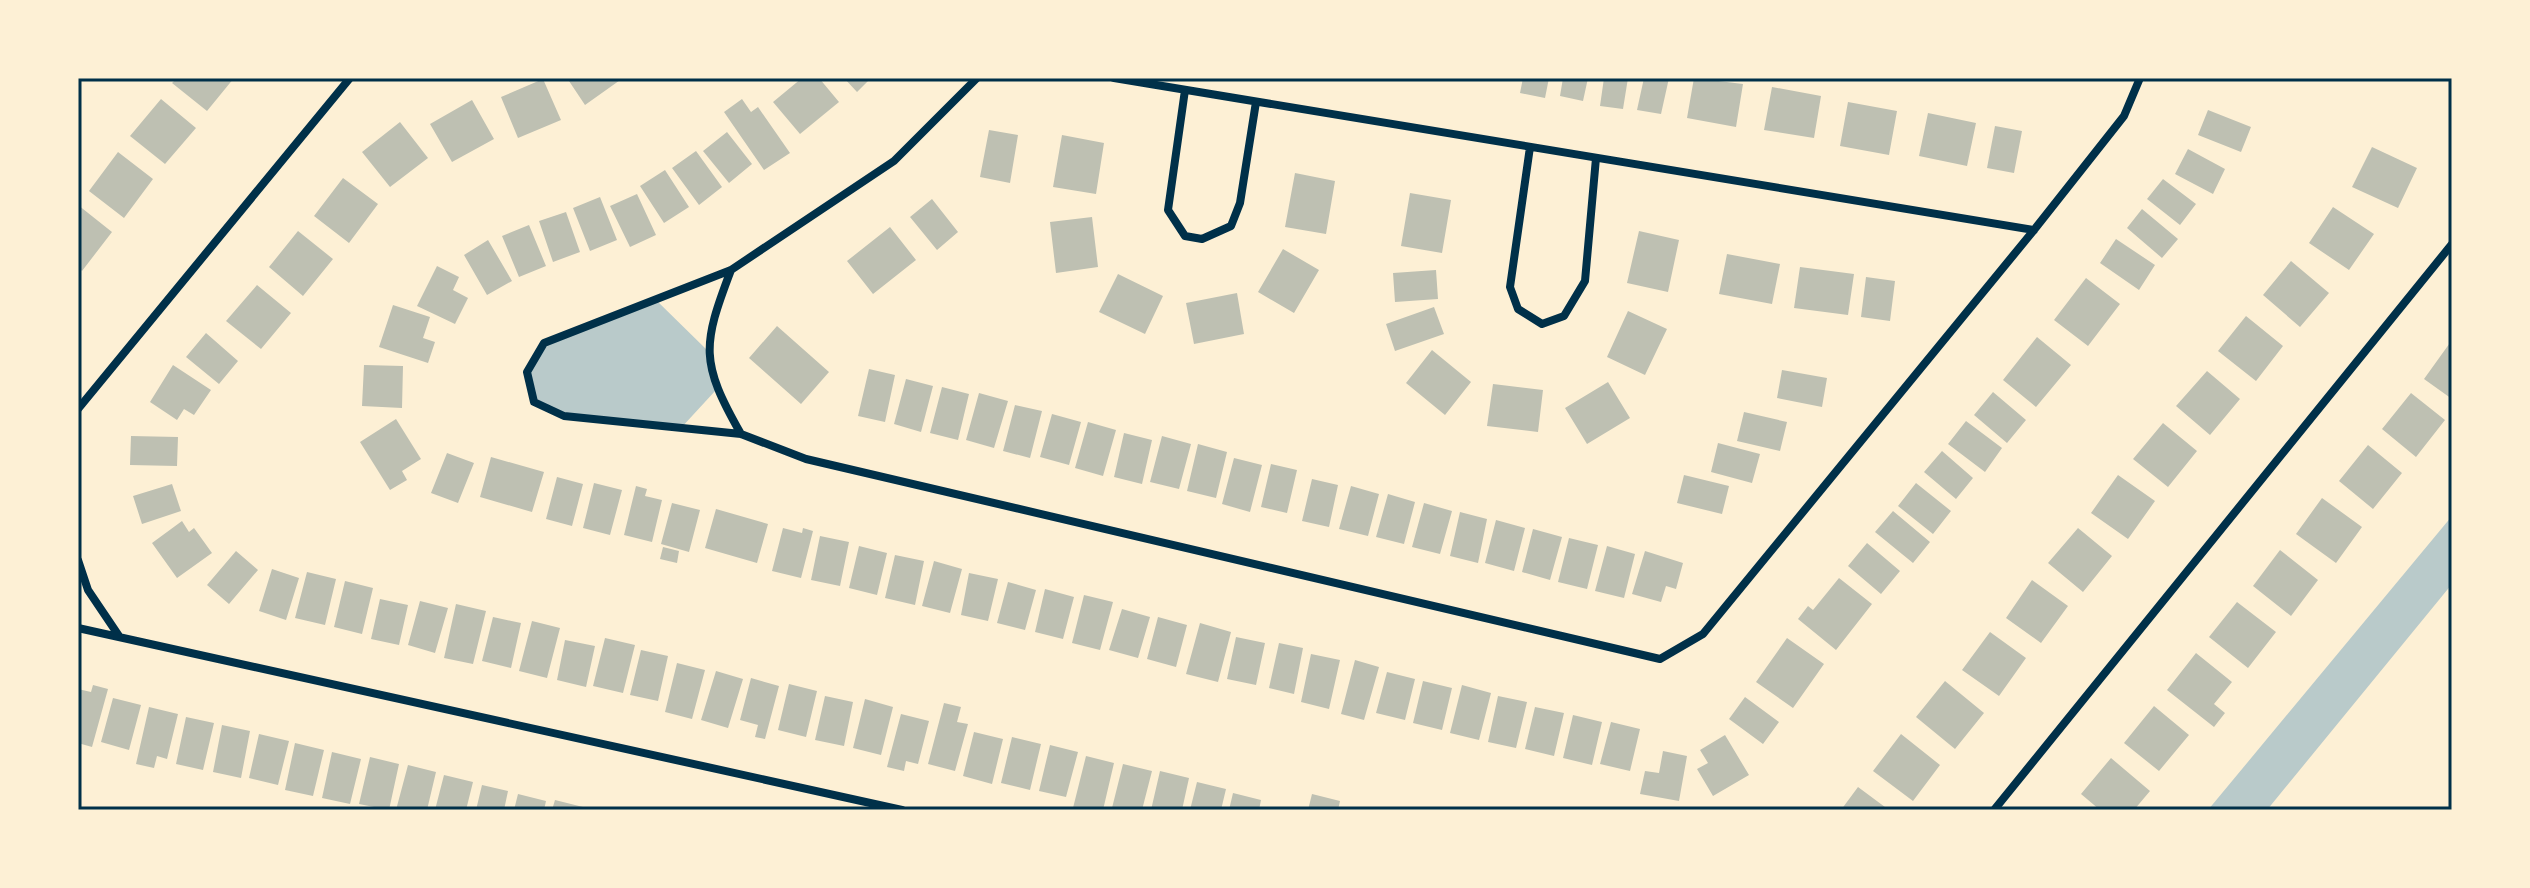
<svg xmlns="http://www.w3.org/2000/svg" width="2530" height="888" font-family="'Fira Sans Condensed',sans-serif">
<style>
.green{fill:#b9caca}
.building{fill:#bec0b2}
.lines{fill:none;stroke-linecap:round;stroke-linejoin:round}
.minor{stroke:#003049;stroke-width:8}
.neatline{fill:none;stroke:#003049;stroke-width:3}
</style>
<rect width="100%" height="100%" fill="#fdf0d5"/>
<path class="green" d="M655,299L707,350L716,390L681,428L564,416L534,402L527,372L544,343Z
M2452,516V584L2267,810H2208Z"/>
<path class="building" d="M177,78H234L207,111L172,83Z
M567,78H623L585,105Z
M802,78H819L839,102L800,134L773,102Z
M844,78H871L857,92Z
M1523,78H1549L1545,98L1520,93Z
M1563,78H1588L1583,101L1560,96Z
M1604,78H1628L1623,109L1600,106Z
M1644,78H1669L1661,114L1637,110Z
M1694,78L1743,84L1736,127L1687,118Z
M543,79L561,120L518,138L501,97Z
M1772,87L1821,96L1814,138L1764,130Z
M161,99L196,128L165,164L130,136Z
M742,99L751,112L758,107L790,153L764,170L724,112Z
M472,100L494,139L452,162L430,124Z
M1848,102L1897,111L1889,155L1840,146Z
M2208,110L2251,127L2241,152L2198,135Z
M1928,113L1976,123L1967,166L1919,156Z
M400,122L428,158L390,187L362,152Z
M1995,126L2022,131L2014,173L1987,168Z
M989,130L1018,135L1010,183L980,177Z
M727,132L752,164L729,183L703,151Z
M1062,135L1104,143L1096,194L1053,187Z
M2372,147L2417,168L2398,208L2352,187Z
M2188,149L2225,169L2213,194L2175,174Z
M696,151L722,187L699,205L672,168Z
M118,152L153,179L124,218L89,191Z
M665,170L689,207L664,223L640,186Z
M1295,173L1335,181L1326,234L1285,227Z
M343,178L378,204L349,243L314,216Z
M2163,179L2196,204L2180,225L2147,199Z
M1410,193L1451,200L1442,253L1401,246Z
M637,194L656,235L630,247L610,206Z
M600,197L617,240L590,251L573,208Z
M932,199L958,232L937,250L910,217Z
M78,205L112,232L82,271L78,267Z
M2333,207L2374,234L2349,270L2309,243Z
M2142,209L2178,239L2162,258L2127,228Z
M566,212L580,252L553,262L539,221Z
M1092,217L1098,267L1056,273L1050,222Z
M529,225L546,266L519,277L502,236Z
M890,227L916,260L873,294L847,261Z
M298,231L333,259L303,296L269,267Z
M1639,231L1679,240L1668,292L1627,283Z
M2116,239L2155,265L2139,290L2100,263Z
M488,240L512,281L487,295L464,255Z
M1283,249L1319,270L1294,313L1258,292Z
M1727,254L1780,264L1772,304L1719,294Z
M2291,261L2329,293L2300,327L2263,295Z
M437,266L459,277L453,290L468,298L455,324L417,306Z
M1800,267L1854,274L1848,315L1794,308Z
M1436,270L1438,299L1395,302L1393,273Z
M1118,274L1163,296L1145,334L1099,312Z
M1866,277L1895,281L1890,321L1861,317Z
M2086,278L2120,304L2088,346L2054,320Z
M257,285L291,313L261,349L226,321Z
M1237,293L1244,334L1194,344L1186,303Z
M393,305L430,317L423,338L435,342L428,363L379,347Z
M1434,307L1444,334L1395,351L1386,324Z
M1628,311L1667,329L1645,375L1607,357Z
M2246,316L2283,346L2256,381L2218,351Z
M777,326L829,372L801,404L749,358Z
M206,333L238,361L219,384L186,357Z
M2037,337L2071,365L2036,407L2003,380Z
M2452,340V399L2424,379Z
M1432,350L1471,382L1445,415L1406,383Z
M173,365L211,390L194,415L184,409L177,420L150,402Z
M364,365L403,366L402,408L362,406Z
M869,369L895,375L885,422L858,416Z
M1782,370L1827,378L1822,407L1777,398Z
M2207,371L2240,399L2210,435L2176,406Z
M906,379L933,386L921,432L894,424Z
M1608,382L1630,418L1587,444L1565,408Z
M1493,384L1543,390L1538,432L1487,426Z
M942,387L969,394L958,440L930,433Z
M1993,392L2026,420L2007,443L1974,415Z
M979,393L1008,401L994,448L966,440Z
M2411,393L2445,420L2416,457L2382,429Z
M1015,405L1042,411L1030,458L1003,451Z
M1744,412L1787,422L1780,451L1737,441Z
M1052,414L1081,422L1069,465L1040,457Z
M396,419L421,459L402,471L407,480L390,490L360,442Z
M1966,421L2002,448L1985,472L1948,444Z
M1088,422L1116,430L1103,476L1075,468Z
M2163,423L2197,451L2168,487L2133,459Z
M1124,433L1152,440L1142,484L1114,477Z
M131,436L178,437L177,466L130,465Z
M1162,436L1191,444L1179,489L1150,482Z
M1718,443L1760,454L1752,483L1711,472Z
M1198,444L1227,452L1216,498L1187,491Z
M2368,445L2402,473L2373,509L2339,481Z
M1942,451L1973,478L1956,499L1924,472Z
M447,453L474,463L458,503L431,493Z
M491,457L544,472L532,512L480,497Z
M1234,458L1262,465L1250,512L1222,504Z
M1271,464L1297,470L1287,513L1261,507Z
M1684,475L1729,486L1722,514L1677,503Z
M2118,475L2155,501L2128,539L2091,513Z
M557,477L583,484L572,526L546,519Z
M1312,479L1338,485L1329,527L1302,521Z
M594,483L622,490L610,535L583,528Z
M1916,483L1951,511L1933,534L1898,506Z
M172,484L181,511L142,524L133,496Z
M636,486L647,489L645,496L662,500L652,542L624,535Z
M1351,486L1379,494L1368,536L1339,529Z
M1388,494L1415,502L1404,544L1376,537Z
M2322,498L2362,527L2336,563L2296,534Z
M672,503L700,510L689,552L661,544Z
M1424,503L1452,511L1440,554L1412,547Z
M716,509L768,524L757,563L705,548Z
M1893,511L1930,542L1913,563L1875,532Z
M1460,512L1487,519L1478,563L1450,556Z
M1496,520L1525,528L1514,571L1485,563Z
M182,521L189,532L194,528L212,553L177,578L152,543Z
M783,528L802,533L803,528L813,531L801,578L772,571Z
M2078,528L2112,556L2083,592L2048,563Z
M1533,529L1562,537L1550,580L1522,572Z
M820,536L849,542L840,586L811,580Z
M1569,538L1598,545L1587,589L1558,582Z
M1867,543L1900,571L1881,594L1848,566Z
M859,546L887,553L877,595L849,588Z
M1607,546L1635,554L1624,598L1595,591Z
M663,547L679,551L677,563L660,559Z
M2280,550L2318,580L2291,616L2253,586Z
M236,551L258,570L229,604L207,585Z
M1645,551L1683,563L1676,589L1666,586L1661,602L1632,594Z
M895,555L924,561L915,605L885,598Z
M934,561L962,569L950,613L922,606Z
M272,569L299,578L286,620L259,611Z
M307,572L336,579L325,625L295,618Z
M969,573L998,579L988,621L961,615Z
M1839,578L1872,604L1836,650L1798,619L1808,606L1813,610Z
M2032,580L2068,606L2041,643L2006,618Z
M345,581L373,588L362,634L334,627Z
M1008,582L1036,590L1025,630L997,623Z
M1045,589L1074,597L1063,639L1035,632Z
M1084,595L1113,602L1100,650L1072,643Z
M380,599L408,605L399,645L371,639Z
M420,601L448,608L435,653L408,645Z
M2237,602L2276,632L2248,668L2209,637Z
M456,604L486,611L473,664L444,658Z
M1122,609L1150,617L1138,658L1109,650Z
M493,617L521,623L511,668L482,661Z
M1158,617L1187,625L1176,667L1147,659Z
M532,621L560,628L547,678L519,671Z
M1200,623L1231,632L1218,682L1186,674Z
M1990,632L2026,658L1999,696L1962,670Z
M1236,637L1265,643L1256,685L1227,679Z
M605,638L635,645L623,693L593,686Z
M1787,638L1824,664L1793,708L1756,682Z
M565,640L595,646L586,687L557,680Z
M1279,643L1303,648L1294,694L1269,688Z
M641,650L668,656L658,701L630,695Z
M2196,653L2232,682L2214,704L2225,713L2214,727L2167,690Z
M1311,654L1340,660L1329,709L1301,702Z
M1355,660L1379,667L1364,720L1341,714Z
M677,663L705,670L692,719L665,712Z
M716,671L743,679L728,728L701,720Z
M1387,672L1415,679L1405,720L1376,713Z
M751,678L779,686L765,739L755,737L758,725L740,720Z
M1423,681L1452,688L1442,730L1413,723Z
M1945,681L1984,713L1955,749L1916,717Z
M789,684L817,691L806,737L778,730Z
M93,685L108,689L92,747L78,743V689L91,692Z
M1462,685L1491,693L1479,740L1450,733Z
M825,696L853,702L844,746L815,740Z
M1498,696L1527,702L1516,748L1488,742Z
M1745,697L1779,722L1763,744L1729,719Z
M113,698L141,705L129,750L101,742Z
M865,699L893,707L881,755L853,748Z
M944,703L961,707L957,722L968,724L955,771L928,764Z
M2154,706L2189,735L2159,771L2124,743Z
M149,707L178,714L167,759L157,756L154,768L136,764Z
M1535,707L1564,713L1554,756L1525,749Z
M901,714L929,721L918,764L906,761L904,771L887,767Z
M1573,715L1602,722L1592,765L1563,758Z
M186,717L214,723L203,770L176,764Z
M1611,722L1640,729L1630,771L1600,764Z
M222,725L250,731L241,778L213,772Z
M974,732L1003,739L992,784L963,776Z
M259,734L289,741L278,785L249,778Z
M1901,734L1940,765L1913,801L1873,771Z
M1725,735L1749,775L1713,796L1697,769L1708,763L1700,750Z
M1012,737L1041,744L1030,790L1001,783Z
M295,743L324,750L313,796L285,790Z
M1050,745L1078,752L1066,797L1039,791Z
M1663,751L1687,756L1679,801L1640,794L1645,771L1659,773Z
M332,752L361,759L350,804L322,798Z
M1086,756L1114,763L1103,810L1073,808Z
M370,757L399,764L389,810L359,804Z
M2111,758L2150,791L2134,810H2100L2081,794Z
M1123,764L1152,771L1142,810L1112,808Z
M408,765L436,772L427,810H396Z
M1160,771L1189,778L1182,810H1151Z
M444,775L473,782L466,810H435Z
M1197,782L1226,789L1221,810H1190Z
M482,785L508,791L504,810H476Z
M1858,787L1889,810H1841Z
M1233,793L1261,800L1259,810H1229Z
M518,794L546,801L544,810H514Z
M1312,794L1340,801L1338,810H1308Z
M555,800L583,807V810H552Z"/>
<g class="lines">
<path class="minor" d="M977,78L894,161L731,270L544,343L527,372L534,402L564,416L741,434L806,459L1660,659L1703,634L2034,230L2124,116L2140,78
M1114,78L2034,230
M1185,90L1168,210L1185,236L1202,239L1231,226L1240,203L1256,102
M1530,147L1510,287L1518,309L1542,324L1564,316L1585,281L1596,158
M731,270C702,346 700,362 741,434
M78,409L350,78
M78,560L88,590L119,636
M78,628L902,810
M1994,810L2452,244"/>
</g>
<rect width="2530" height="888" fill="none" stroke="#fdf0d5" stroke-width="160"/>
<rect x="80" y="80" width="2370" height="728" class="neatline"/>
</svg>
